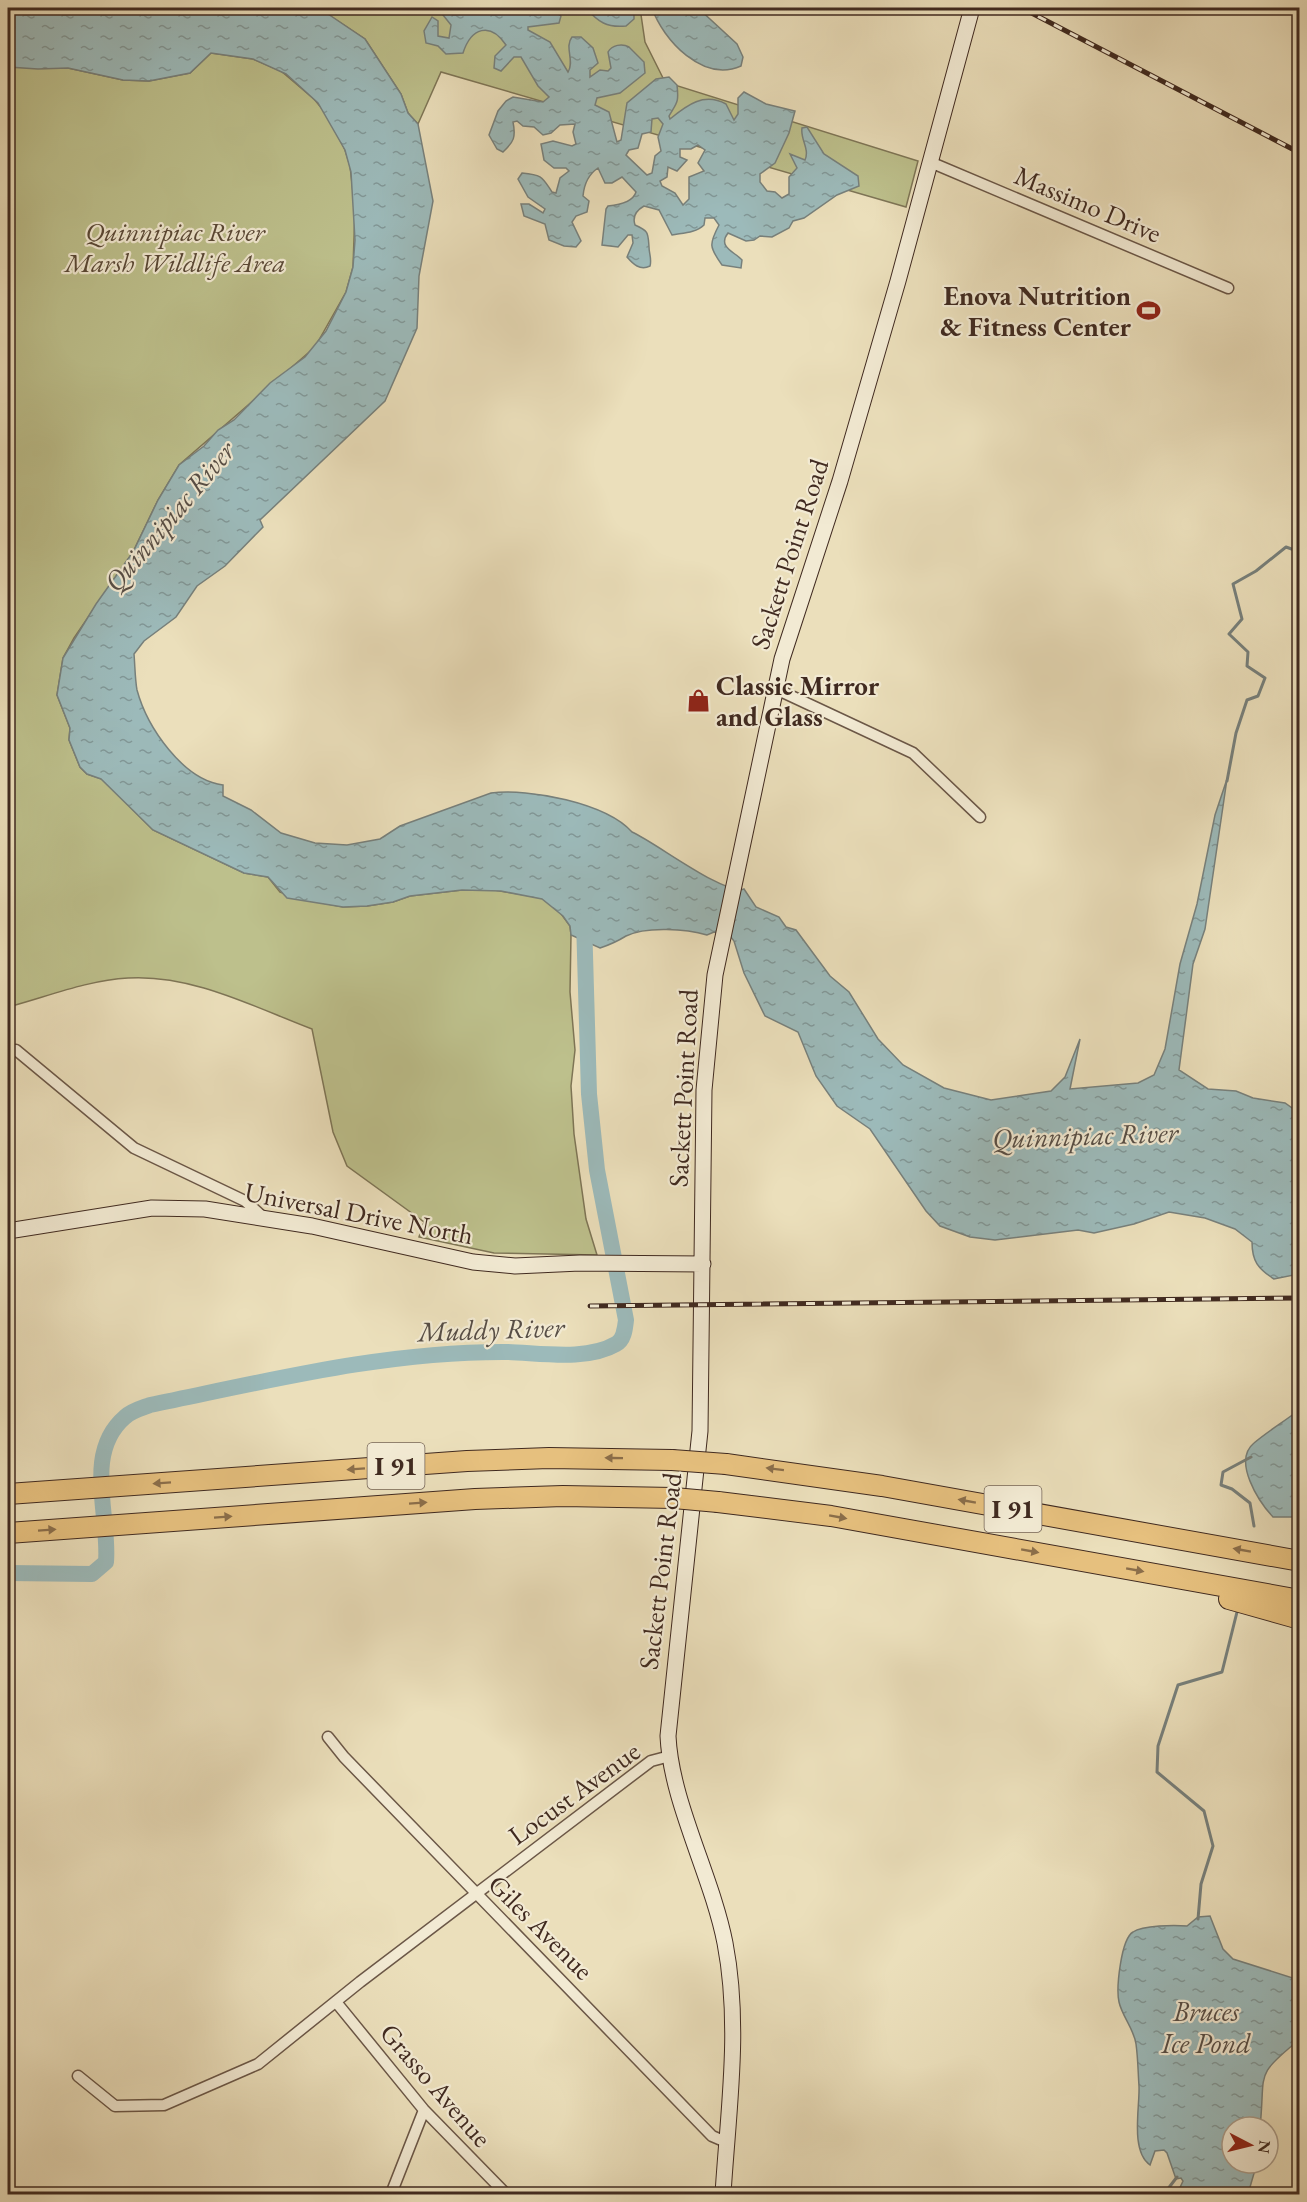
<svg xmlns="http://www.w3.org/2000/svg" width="1307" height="2202" font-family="'EB Garamond',serif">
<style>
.park{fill:#bdc08c;stroke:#7e7556;stroke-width:1.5}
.water{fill:url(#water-ripples);stroke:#77807c;stroke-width:1.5;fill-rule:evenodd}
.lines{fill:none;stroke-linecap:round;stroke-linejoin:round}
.stream{stroke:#77807c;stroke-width:3}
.river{stroke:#9cbaba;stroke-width:16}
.street-casing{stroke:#6b5747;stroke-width:13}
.secondary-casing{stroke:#402a20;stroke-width:17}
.highway-casing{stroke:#402a20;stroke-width:22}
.street{stroke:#f2ead3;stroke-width:10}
.secondary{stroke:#f2ead3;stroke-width:15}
.highway{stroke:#e6c07e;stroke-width:20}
.rail-casing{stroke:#402a20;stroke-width:5}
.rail{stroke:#f2ead3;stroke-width:3;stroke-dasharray:9;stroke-linecap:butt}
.highway-bridge-casing{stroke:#402a20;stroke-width:22;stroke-linecap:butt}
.highway-bridge{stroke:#e6c07e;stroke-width:20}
.oneway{fill:#8b6e4a}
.labels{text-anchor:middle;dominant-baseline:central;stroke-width:4.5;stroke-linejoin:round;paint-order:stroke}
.shield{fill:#f2ead3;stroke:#756456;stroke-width:1.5}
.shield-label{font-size:26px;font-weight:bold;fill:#402a20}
.street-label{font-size:27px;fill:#402a20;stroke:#f2ead3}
.park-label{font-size:27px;font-style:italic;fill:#594836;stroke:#f2ead3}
.poi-label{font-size:27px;font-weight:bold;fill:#402a20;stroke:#f2ead3;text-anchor:end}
.water-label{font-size:28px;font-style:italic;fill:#574e46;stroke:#f2ead3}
</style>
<defs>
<pattern id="water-ripples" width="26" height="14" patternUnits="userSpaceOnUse" patternTransform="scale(1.5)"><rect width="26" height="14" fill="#9cbaba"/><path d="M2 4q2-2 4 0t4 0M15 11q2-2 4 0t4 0" fill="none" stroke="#819797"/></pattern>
</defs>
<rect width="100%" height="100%" fill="#ebdfbb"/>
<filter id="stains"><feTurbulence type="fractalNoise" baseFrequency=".00333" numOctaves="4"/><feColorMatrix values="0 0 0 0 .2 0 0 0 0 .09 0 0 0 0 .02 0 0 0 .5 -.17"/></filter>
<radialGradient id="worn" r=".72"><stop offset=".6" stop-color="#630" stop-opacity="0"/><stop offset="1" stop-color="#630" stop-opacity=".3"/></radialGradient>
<path class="park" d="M318,8H640L645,42L665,82L918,161L906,207L441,72L418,124L408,113L401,94L365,39Z
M211,53L253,59L281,71L314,99L328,116L345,150L350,166L355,210L353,267L346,292L315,347L179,465L158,500L133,552L74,638L63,658L57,695L70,728L69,740L80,767L87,774L102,779L153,830L244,873L268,877L280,892L302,899L343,907L367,906L393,902L410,896L462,890H494L542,898L559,911L570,926L571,935L570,992L575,1050L571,1086L574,1134L586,1219L597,1255L494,1253L419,1237L424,1222L347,1166L333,1132L312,1029C254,1007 192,974 128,978C88,980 46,997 8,1007V67L68,68L123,80L149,81L190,73Z"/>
<path class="water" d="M8,8H319L365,39L401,94L408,113L418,124L433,201L419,276L417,328L385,401L260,520L263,527L225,566L197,586L176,617L144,641L134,654C135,666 135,679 137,690C147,727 183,780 223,785V796L251,810L281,833L315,843L347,845L380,839L400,826L491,793C529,788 606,803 632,832C655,842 725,896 744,889L756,907L779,917L786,927L796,930L830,976L849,992L878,1039L903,1065L944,1088L991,1100L1051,1091L1065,1077L1080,1039L1070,1089L1138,1083L1154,1075L1165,1049L1180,964L1197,904L1215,815L1227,779L1205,929L1193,964L1179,1070L1208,1089L1236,1091L1253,1098L1285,1103L1299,1113V1274L1274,1279C1258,1269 1252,1261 1252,1242L1235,1229L1205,1218L1169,1212L1134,1224L1094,1233L1078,1230L995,1240L970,1237L940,1226L926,1211L870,1129L837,1106L816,1076L798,1032L765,1016L744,973L734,941L730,936L714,932L707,935C687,929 646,926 626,936C618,941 609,945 600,948L571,935L570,926L563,916L542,899L501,891L462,890L410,896L393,902L367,906L343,907L287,898L268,877L244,873L153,830L101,779L87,774L80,767L69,740L70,728L57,695L63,658L96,604L133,552L158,500L179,465L204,446L218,430L234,420L270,383L305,357L326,331L346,292L353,267L355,240L351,172L345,150L318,103L286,74L253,59L211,53L190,73L149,81L123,80L68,68L38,69L8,67Z
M443,8H524C537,14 550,6 561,16L559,23L528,27V30L550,42L568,72C575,61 564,47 572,37H581L593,48L598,63L590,70V77L600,70L608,71L611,68L608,52C612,45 622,43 629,47L644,62L645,73L620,93L597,98L595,105L609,112L617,142L621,140L627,103L656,79L669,77L677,85C679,103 677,102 669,116L670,119C687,105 704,92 726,104L734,120L738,114V98L744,92L766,104L795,111L789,133L775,163L760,174V182L767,191L775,192L782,198L789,194V177L797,168L790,154L805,160C810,149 800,139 802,128L807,127L824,154L858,176L859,186L837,195L804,218L793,221L789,228L772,237L760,236L754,240L746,241L728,233C717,247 735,252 742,260L741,268L722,265C709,247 709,244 719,225L714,218H705L704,225C696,233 682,233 672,235L659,210L644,206C637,210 632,216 635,225C649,231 648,233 649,247C649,254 652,259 650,266C640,271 633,264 627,257L633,243L632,235H628L618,247L602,245L606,209L608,206C618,205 633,202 636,192L622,177L612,183H605L598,168C589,174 584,185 583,196L589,201L587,212L576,216L572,222L581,241L576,247L564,246L549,240L545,224L524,216L521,204H529L543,213L545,209L528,197L518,179L522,173C543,175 542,177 552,192L556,193L560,178L569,171L566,168H554L544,160L541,144L553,141L572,146L576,144L573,132L575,124L560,125L551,133L543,135L534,127L523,126L517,121L513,122C516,137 514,142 503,152L497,149L489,135L498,111L506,101L513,97L543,102L549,97L538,86L521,57H514L501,71L494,68L495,56L506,45C490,21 471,28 463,53L446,54L438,46L426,43L424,31L432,17L438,21V36L449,38L451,25L443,15ZM658,118L663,124L658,137L661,151L655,156L652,173L647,175L626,155L629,150L638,148L642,134L651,132L652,119ZM698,145L705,150L698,163L704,171L689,177V199L683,205L675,193L662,186L660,181L667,177L668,167L677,171L687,160L680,157V149H691Z
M586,8H629L634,11V19L626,26C607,28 598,22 586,8Z
M652,8H698L737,44L743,57L741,66C703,83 663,40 652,8Z
M1299,1410V1513L1293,1517H1273C1259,1502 1232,1461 1254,1443C1268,1431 1285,1421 1299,1410Z
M1210,1916L1223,1949L1233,1959L1299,1980V2040C1253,2077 1266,2072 1260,2127H1232V2163H1257L1248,2194H1177L1183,2181L1181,2178L1176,2179L1167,2153L1164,2150L1155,2151L1150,2165C1130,2151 1140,2107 1139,2086C1138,2072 1138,2058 1136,2044C1134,2029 1122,2016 1119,2002C1116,1988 1121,1939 1133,1932C1143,1925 1175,1925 1187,1926L1198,1917Z"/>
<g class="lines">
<path class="stream" d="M1227,781L1236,733L1247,700L1258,696L1265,678L1247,666L1248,652L1229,634L1242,619L1233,584L1256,571L1286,547L1300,552
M1251,1457L1223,1472L1221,1485L1232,1489L1250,1503L1254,1526
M1198,1919L1201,1884L1213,1846L1204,1811L1157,1772L1158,1746L1178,1685L1222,1672L1237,1612
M1164,2194L1177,2177"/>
<path class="river" d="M8,1573L92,1574L106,1562C110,1516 83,1453 125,1417C131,1411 142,1408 150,1405C268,1381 386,1351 508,1352C541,1353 587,1361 616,1344C624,1340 625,1329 626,1320L597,1170L589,1094L584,920"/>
<defs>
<path id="street" d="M930,162L1228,288
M774,688L913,753L980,817
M16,1050L134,1148L245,1201L264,1218
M328,1737L344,1757L712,2136L726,2142
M336,2002L424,2110L506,2194
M78,2076L115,2106L164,2105L258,2064L360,1982L651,1761L670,1756
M391,2194L424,2110"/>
<path id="secondary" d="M8,1231L152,1208L205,1209L312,1226L473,1262L515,1266L580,1263L703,1264
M723,2194C728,2112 741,2026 725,1943C712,1876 671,1802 668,1736L700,1431L704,1090L715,975L782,659L840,481L898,281L972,8"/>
<path id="highway" d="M726,1464L882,1486L1300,1561
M8,1494L467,1461L549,1458L672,1460
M718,1502L831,1516L1300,1600
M8,1533L475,1499L563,1496L674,1498
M1229,1599L1300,1619"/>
</defs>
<use href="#street" class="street-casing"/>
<use href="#secondary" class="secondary-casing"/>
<use href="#highway" class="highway-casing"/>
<use href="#street" class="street"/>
<use href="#secondary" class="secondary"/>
<use href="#highway" class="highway"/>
<defs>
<path id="rail" d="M1022,8L1300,153
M590,1306L1300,1298"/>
</defs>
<use href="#rail" class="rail-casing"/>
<use href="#rail" class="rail"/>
<defs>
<path id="highway-bridge" d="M672,1460L726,1464
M674,1498L718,1502"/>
</defs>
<use href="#highway-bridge" class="highway-bridge-casing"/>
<use href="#highway-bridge" class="highway-bridge"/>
</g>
<defs><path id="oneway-solid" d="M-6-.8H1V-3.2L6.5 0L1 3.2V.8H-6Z" transform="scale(1.5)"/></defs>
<g class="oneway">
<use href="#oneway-solid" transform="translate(614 1458) rotate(-179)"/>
<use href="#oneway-solid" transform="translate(356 1469) rotate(176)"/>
<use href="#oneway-solid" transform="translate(775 1469) rotate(-173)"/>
<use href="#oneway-solid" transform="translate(162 1483) rotate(176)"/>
<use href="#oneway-solid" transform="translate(967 1501) rotate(-170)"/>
<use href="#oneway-solid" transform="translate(418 1503) rotate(-4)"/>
<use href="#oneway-solid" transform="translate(223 1517) rotate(-4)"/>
<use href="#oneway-solid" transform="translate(838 1517) rotate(10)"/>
<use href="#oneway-solid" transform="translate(47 1530) rotate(-4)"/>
<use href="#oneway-solid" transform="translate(1242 1550) rotate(-170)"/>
<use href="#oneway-solid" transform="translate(1030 1551) rotate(10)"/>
<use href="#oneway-solid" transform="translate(1135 1570) rotate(10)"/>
</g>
<defs>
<symbol id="stadium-bare" viewBox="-9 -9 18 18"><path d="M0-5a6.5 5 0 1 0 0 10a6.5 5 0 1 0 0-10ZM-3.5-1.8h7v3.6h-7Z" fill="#8f2418" stroke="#f2ead3" stroke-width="2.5" paint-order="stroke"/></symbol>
<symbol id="shop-bare" viewBox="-9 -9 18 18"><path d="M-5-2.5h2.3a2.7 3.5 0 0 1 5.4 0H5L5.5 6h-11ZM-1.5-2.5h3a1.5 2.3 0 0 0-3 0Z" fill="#8f2418" stroke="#f2ead3" stroke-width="2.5" paint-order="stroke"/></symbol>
</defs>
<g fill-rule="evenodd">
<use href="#stadium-bare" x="1132" y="294" width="33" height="33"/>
<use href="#shop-bare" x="682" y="684" width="33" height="33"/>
</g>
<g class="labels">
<g class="shield">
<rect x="367.5" y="1443" width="57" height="46" rx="4.5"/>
<rect x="984.5" y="1486" width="57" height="46" rx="4.5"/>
</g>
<g class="shield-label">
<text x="396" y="1466">I 91</text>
<text x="1013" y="1509">I 91</text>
</g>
<g class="street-label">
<text transform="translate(1088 204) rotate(23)">Massimo Drive</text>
<text transform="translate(789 554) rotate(-72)">Sackett Point Road</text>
<text transform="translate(683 1088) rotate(-87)">Sackett Point Road</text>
<text transform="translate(359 1213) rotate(11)">Universal Drive North</text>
<text transform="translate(660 1571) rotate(-83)">Sackett Point Road</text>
<text transform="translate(574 1793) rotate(-36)">Locust Avenue</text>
<text transform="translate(541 1927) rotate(45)">Giles Avenue</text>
<text transform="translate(436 2085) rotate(49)">Grasso Avenue</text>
</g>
<g class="park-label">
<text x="175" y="231">Quinnipiac River<tspan x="175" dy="31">Marsh Wildlife Area</tspan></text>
</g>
<g class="poi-label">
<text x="1131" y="295">Enova Nutrition<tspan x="1131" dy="31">&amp; Fitness Center</tspan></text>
<text x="716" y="685" text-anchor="start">Classic Mirror<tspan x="716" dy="31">and Glass</tspan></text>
</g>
<g class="water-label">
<text transform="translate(169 516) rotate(-50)">Quinnipiac River</text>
<text transform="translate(1085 1135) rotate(-2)">Quinnipiac River</text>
<text transform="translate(491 1329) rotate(-2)">Muddy River</text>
<text x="1206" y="2011">Bruces<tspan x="1206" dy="32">Ice Pond</tspan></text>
</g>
</g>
<rect width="1307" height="2202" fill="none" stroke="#ebdfbb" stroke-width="30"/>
<rect x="9" y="9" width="1289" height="2184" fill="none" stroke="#402a20" stroke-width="3"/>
<rect x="15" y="15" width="1277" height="2172" fill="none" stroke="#402a20" stroke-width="1.5"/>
<g transform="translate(1250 2145) rotate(97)"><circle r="28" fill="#f2ead3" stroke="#ab9d8b" stroke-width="1.5"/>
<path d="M0-4.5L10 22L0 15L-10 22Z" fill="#8f2418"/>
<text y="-9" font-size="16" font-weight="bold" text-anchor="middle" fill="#402a20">N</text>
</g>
<rect width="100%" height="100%" filter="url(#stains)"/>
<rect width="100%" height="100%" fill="url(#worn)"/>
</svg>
